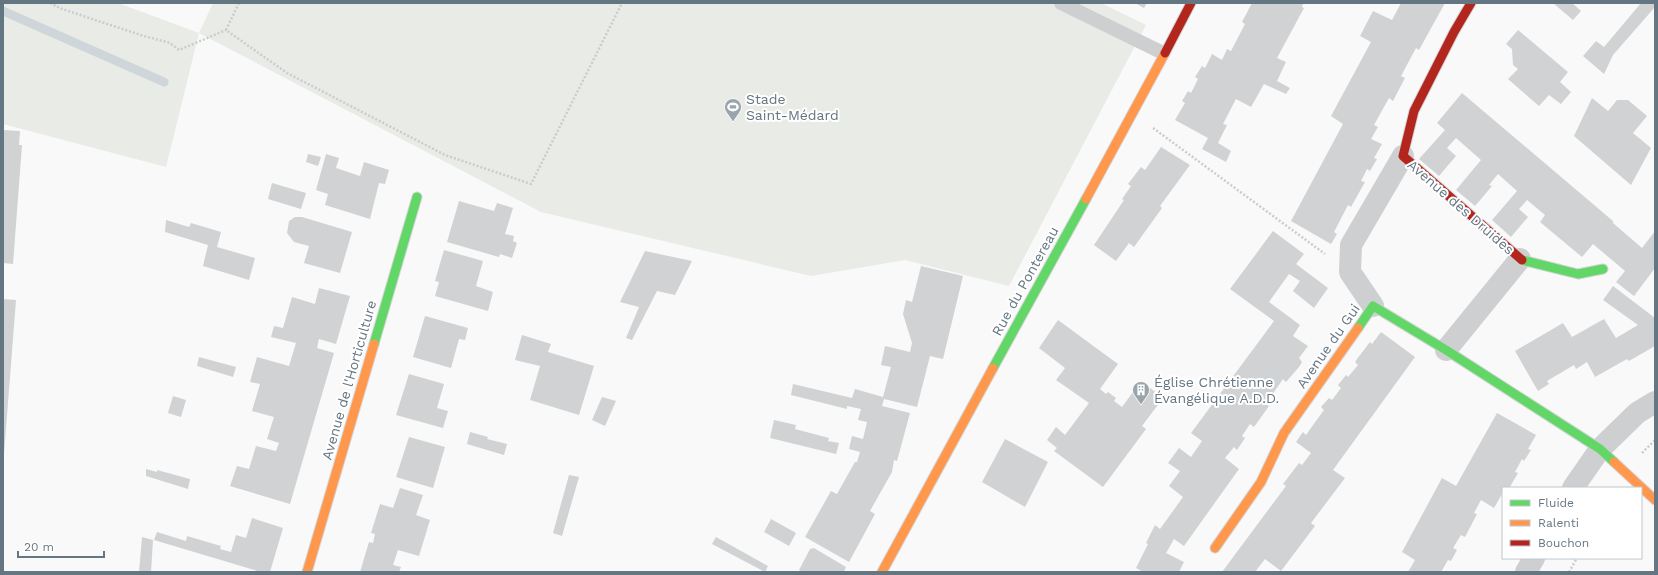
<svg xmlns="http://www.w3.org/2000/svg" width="1658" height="575" font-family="'Work Sans',sans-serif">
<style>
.green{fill:#e8ebe6}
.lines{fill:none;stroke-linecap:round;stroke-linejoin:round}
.stream{stroke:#ced6d9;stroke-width:9}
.building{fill:#d0d2d3}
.fast-casing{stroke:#d5d6d7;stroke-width:11}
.slow-casing{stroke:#d5d6d7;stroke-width:11}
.jam-casing{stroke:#d5d6d7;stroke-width:11}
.path{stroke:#cbcccd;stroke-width:2.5;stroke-dasharray:2 2;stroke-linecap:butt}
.lane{stroke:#cecfd0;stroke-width:14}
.street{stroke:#cecfd0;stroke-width:22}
.fast{stroke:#63d668;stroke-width:9}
.slow{stroke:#ff974d;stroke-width:9}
.jam{stroke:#b3261e;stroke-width:9}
.labels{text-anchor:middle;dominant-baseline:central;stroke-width:4;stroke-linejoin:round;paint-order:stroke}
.poi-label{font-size:14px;fill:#657683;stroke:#fff;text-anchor:start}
.street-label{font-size:14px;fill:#657683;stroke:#fff}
</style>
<rect width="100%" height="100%" fill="#f9f9f9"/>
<path class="green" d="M3,3H118L199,33L213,3H1101L1146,25L1009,286L905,260L811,276L541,212L199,33L166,167L3,124Z"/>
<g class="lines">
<path class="stream" d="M3,11L164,82"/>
</g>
<path class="building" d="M1135,3H1147L1144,8Z
M1252,3H1303L1302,7L1304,8L1277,58L1286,62L1277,81L1290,88L1286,94L1264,84L1251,107L1236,99L1223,124L1227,125L1218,143L1231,151L1226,162L1202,149L1208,138L1175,120L1185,103L1182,101L1188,91L1191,93L1198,79L1195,77L1202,66L1205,68L1212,54L1222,60L1227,49L1231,51L1245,24L1242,22Z
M1401,3H1445L1419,50L1416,48L1401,76L1405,78L1393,101L1389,98L1374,125L1378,127L1371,139L1382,144L1374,158L1377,159L1370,171L1367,169L1361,181L1365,182L1351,207L1348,205L1334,232L1337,234L1331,244L1291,221L1343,124L1331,116L1371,42L1360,36L1373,11L1392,20Z
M1553,3H1572L1581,11L1573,20Z
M1641,3H1655V7L1613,55L1604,74L1583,56L1596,41L1604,47Z
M1518,30L1568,72L1560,82L1571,92L1561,104L1549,95L1539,106L1508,79L1518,69L1513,65L1512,49L1506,44Z
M1462,93L1613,221V223L1642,248L1655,231V268L1634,296L1616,282L1625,271L1593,244L1582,257L1540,222L1545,215L1527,200L1519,209L1528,217L1511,237L1492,220L1517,191L1498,174L1489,185L1492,186L1475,206L1456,190L1481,160L1456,138L1447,148L1456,156L1439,176L1419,159L1445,130L1437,123Z
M1592,98L1608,111L1617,100H1628L1647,116L1633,133L1651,148L1631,185L1574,136Z
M3,130L20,131L19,145H22L13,264L3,263Z
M1161,147L1190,165L1160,206L1162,208L1134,247L1129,243L1116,261L1094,245L1124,200L1122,199L1131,186L1128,184L1141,167L1145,170Z
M308,154L321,157L318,166L306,162Z
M326,154L339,158L336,168L360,176L364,162L389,170L385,184L379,183L370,219L325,205L328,194L316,190Z
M272,183L306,193L301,209L268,199Z
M459,201L494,211L497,203L513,208L505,234L514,236L513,241L517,243L512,258L500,254L499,257L447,242Z
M295,217H302L352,232L340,273L304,263L309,246L294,242L287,233L289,221Z
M166,220L189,227L191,223L221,232L217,247L255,258L249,280L203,266L208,245L165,232Z
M1273,231L1304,254L1296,264L1328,288L1314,308L1293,291L1300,281L1289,274L1269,302L1300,325L1293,336L1308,346L1299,358L1302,362L1299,367L1286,382L1283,379L1266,404L1269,406L1254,427L1250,424L1242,436L1245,438L1237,450L1234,447L1225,458L1239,469L1184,546L1174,539L1166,553L1184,562L1179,572H1143L1136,568L1148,544L1146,543L1155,525L1160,529L1183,497L1169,486L1180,471L1168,463L1179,448L1191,457L1202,441L1191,433L1274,321L1230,289Z
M444,250L483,261L476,286L493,292L488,311L435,296L439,282L435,281Z
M645,251L692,261L675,295L657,291L632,340L626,338L639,307L620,302Z
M921,266L963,276L943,359L930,356L917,407L884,399L882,406L910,413L897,461L894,460L892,472L870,511L875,514L849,562L805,537L831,491L837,494L855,462H857L860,452L849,449L852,436L863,439L867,422L858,420L861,409L847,406V409L791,395L793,384L852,398L855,389L883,397L891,367L881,365L885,346L910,352L912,343L903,314L906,300L912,302Z
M1613,286L1655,318V346L1629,361L1627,359L1595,377L1587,362L1576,369L1574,365L1547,381L1549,384L1538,391L1515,351L1563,323L1572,337L1604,319L1616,338L1638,325L1603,300Z
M319,288L350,296L336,344L319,339L317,348L334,353L290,504L230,486L237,466L249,469L256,446L276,451L279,443L267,439L274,417L252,411L260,384L250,382L257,357L289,366L296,343L271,337L274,326L283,328L292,297L315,304Z
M3,299L16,300L4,454H3Z
M425,316L468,328L465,340L459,339L451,368L413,357Z
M1058,320L1118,364L1100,389L1106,394L1108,392L1116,398L1114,401L1122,407L1141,381L1163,398L1142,426L1146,429L1103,487L1054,451L1057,448L1047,440L1056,427L1065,435L1089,403L1056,380L1065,368L1039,348Z
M1381,332L1415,357L1333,470L1345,478L1311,523L1315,526L1281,571L1265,559L1255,572H1222L1286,486L1283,484L1299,463L1302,465L1311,453L1296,442L1303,432L1306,435L1313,425L1324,410L1321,407L1329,398L1332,400L1341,388L1338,385L1346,375L1348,377L1358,365L1355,362L1357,359L1370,342L1372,344Z
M522,335L551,344L548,352L594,366L579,415L530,400L540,366L515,360Z
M199,357L236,367L233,377L197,366Z
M409,374L444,384L437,408L448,411L443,428L396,415Z
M173,396L186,400L181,417L168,413Z
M602,397L616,401L605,426L592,420Z
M1497,413L1536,435L1528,449L1531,450L1524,461L1522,459L1515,472L1518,473L1511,485L1510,488H1503V495L1502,494L1494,508L1481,500L1474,513L1477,514L1465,537L1461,535L1453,548L1457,550L1451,561L1448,560L1441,572H1408L1415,560L1402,552L1442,478L1456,486Z
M774,420L796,425L795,429L829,438L828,441L839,443L836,454L770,438Z
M470,432L488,437L487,439L507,444L504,455L467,444Z
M409,437L445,447L433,488L396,477Z
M1005,439L1048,462L1025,507L982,482Z
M146,469L157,472V470L190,479L188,489L146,476Z
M569,475L579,477L562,536L553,533Z
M400,488L423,495L416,515L430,520L419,556L398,550L393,565L401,567L399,572H360L369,542L373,543L375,534L371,533L380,504L393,508Z
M252,518L283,528L270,572H261L154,540L157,532L186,541L187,536L221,546L220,549L231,552L236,535L246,538Z
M771,519L796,533L789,546L764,532Z
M142,537L153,540L151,572H139Z
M716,537L768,566L765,572L712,544Z
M814,548L846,567L844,572H802L799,570L810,549Z"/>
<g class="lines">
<defs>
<path id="fast" d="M1522,260L1578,274L1603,269
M1358,328L1373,306L1446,350L1600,449L1614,462
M374,344L417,197
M993,368L1086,199"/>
<path id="slow" d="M1086,199L1165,53
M1614,462L1655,500
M1215,548L1261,482L1284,433L1358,328
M307,572L374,344
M882,572L993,368"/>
<path id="jam" d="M1471,3L1454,32L1414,111L1403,156L1522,260
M1165,53L1191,3"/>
</defs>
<use href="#fast" class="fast-casing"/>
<use href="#slow" class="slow-casing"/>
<use href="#jam" class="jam-casing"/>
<path class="path" d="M50,3L62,9L144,36L170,43L179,50L226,30
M239,3L226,30L287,73L445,155L531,184L622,3
M1153,128L1325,254
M1642,453L1655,440
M1569,572L1577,558"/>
<path class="lane" d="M1061,3L1163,53"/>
<path class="street" d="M1373,306L1350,272L1351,245L1403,156
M1446,350L1520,259
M1573,488L1600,449L1637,413L1655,402
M1526,572L1534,558"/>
<use href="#fast" class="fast"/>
<use href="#slow" class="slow"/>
<use href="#jam" class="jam"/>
</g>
<defs>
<symbol id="stadium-pin" viewBox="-11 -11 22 30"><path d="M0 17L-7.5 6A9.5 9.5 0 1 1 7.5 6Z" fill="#99a4ac" stroke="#fff"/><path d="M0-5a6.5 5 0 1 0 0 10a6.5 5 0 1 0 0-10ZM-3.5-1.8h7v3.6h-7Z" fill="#fff"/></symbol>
<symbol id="building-pin" viewBox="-11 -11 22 30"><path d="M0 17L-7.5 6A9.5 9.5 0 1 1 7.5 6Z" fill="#99a4ac" stroke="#fff"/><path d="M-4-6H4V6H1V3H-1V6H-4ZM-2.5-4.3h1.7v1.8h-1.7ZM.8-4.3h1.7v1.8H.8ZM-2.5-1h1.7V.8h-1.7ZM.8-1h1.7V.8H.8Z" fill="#fff"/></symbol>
</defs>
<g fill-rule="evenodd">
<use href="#stadium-pin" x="723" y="97" width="20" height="27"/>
<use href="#building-pin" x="1131" y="380" width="20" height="27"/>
</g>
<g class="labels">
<g class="poi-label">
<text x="746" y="99">Stade<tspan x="746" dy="16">Saint-Médard</tspan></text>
<text x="1154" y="382">Église Chrétienne<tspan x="1154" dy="16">Évangélique A.D.D.</tspan></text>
</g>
<g class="street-label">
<text transform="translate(1461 207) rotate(41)">Avenue des Druides</text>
<text transform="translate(1025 281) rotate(-61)">Rue du Pontereau</text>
<text transform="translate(1328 346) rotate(-55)">Avenue du Gui</text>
<text transform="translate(349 380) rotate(-74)">Avenue de l'Horticulture</text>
</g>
</g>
<rect width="1658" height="575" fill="none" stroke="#657683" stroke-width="8"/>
<rect x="1502" y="487" width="140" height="72" fill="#ffffff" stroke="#c1c8cd"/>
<rect x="1510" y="500" width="20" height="6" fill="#63d668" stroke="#c1c8cd"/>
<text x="1538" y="507" font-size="12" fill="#657683">Fluide</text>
<rect x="1510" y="520" width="20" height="6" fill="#ff974d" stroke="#c1c8cd"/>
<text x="1538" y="527" font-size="12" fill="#657683">Ralenti</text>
<rect x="1510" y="540" width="20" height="6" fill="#b3261e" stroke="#c1c8cd"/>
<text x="1538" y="547" font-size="12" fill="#657683">Bouchon</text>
<path d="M18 551v6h86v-6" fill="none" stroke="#657683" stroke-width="2"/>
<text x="24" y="551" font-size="12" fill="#657683" stroke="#ffffff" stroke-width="3" paint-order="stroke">20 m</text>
</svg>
